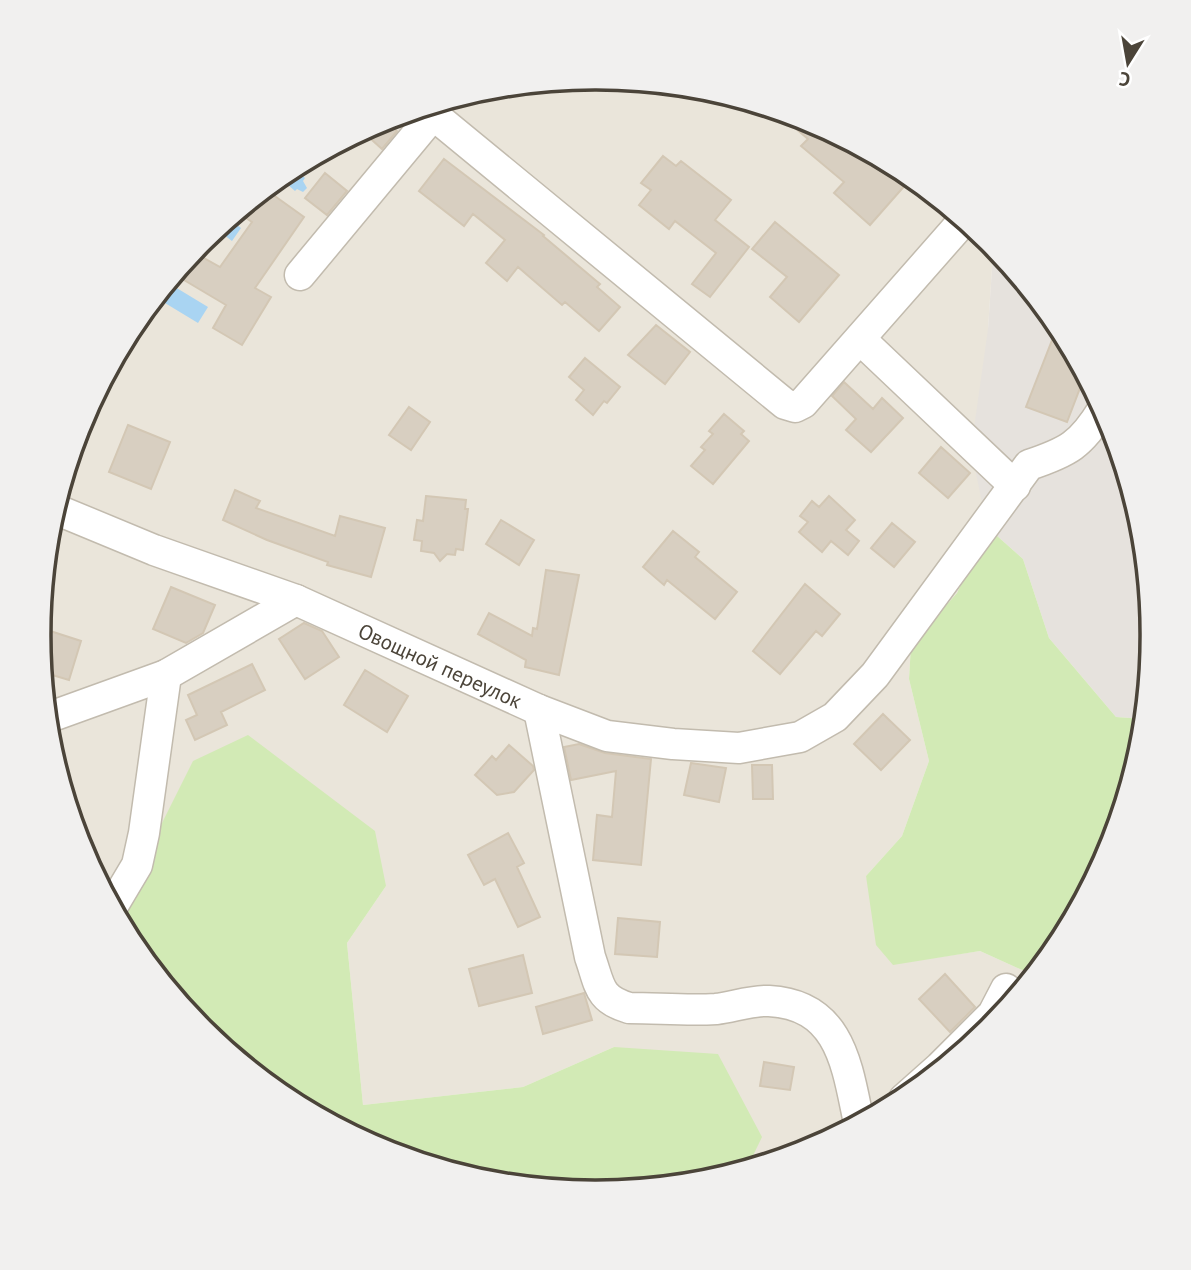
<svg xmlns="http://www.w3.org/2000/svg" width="1191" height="1270" font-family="'PT Sans',sans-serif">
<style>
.residential{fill:#eae5da}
.industrial{fill:#e6e2dd}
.green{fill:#d2eab5}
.water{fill:#a9d4f2}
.building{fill:#d8cfc1;stroke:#d3c7b4;stroke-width:2}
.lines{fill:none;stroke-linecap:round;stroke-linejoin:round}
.minor-casing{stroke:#c2bbae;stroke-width:33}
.minor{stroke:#fff;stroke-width:30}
.labels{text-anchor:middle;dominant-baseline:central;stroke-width:5;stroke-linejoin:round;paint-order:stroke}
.street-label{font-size:21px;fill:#4b4439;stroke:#fff}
.rim{fill:none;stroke:#4b4439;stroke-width:3.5}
</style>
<rect width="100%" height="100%" fill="#f6f3ec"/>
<path class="residential" d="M596,78L705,89L809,121L905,172L990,241L997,250L993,253L988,329L987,527L957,593L911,646L909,679L929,761L902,836L866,876L893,964L980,951L1031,974L1032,976L989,1029L905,1098L808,1150L747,1168L761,1137L614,1047L523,1087L363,1105L347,943L386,886L149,849L120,920L81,848L49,743L39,635L49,526L81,421L133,325L202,241L286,172L383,120L487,89Z"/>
<path class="industrial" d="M997,250L1059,326L1110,422L1142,527L1152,635L1144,719L1116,717L1049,638L1023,559L987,527L971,449L988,329L993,253Z"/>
<path class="green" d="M987,527L1023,559L1049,638L1116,717L1144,719L1142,744L1110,849L1058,945L1032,976L1031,974L980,951L893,965L876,945L866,876L902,836L929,761L909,679L911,645L957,593Z
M248,735L375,831L386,886L347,943L363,1105L523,1087L614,1047L718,1054L762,1137L747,1168L704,1181L595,1192L486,1181L382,1149L286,1098L201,1029L132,944L120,920L149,849L193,761Z"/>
<path class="water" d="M293,168L305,178L303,181L307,188L303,192L297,189L295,191L279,177Z
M229,219L241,228L232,241L216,229Z
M170,284L208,307L198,323L160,300Z"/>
<path class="building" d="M782,112L809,121L877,157L907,183L870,225L834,193L844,182L801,146L808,139L780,115Z
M384,120L397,131L382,149L362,131Z
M663,156L676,166L681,161L731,200L715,220L749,247L710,297L692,284L716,253L675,221L669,229L639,205L651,190L641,183Z
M444,159L544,235L543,236L600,284L597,287L620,307L599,331L565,302L562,305L518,267L507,281L486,263L505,240L473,214L464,226L419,191Z
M325,173L347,191L327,215L305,198Z
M265,189L304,217L255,288L271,297L242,345L213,328L226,305L174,274L193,252L220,267L252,222L237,212Z
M775,222L839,275L799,322L770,297L787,277L752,249Z
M656,325L690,352L665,384L628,355Z
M1058,325L1085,375L1067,422L1026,407Z
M585,358L620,387L607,403L604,401L593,415L576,400L584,390L569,377Z
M844,382L873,409L882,398L903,418L871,452L846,430L856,419L832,396Z
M409,407L430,422L411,450L389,435Z
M724,414L744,431L741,434L749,441L713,484L691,466L705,450L701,447L713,434L709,431Z
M128,425L170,442L151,489L109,472Z
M941,447L970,473L948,498L919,473Z
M235,490L260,501L256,508L335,536L340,516L385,528L371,577L327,565L328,562L267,540L223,520Z
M426,496L466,500L465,509H468L463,550L456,549L455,555L447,554L440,561L434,553L421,551L422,541L414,540L417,520L423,521Z
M829,496L855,520L846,530L859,541L848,555L831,541L822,552L799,532L808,522L800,516L812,501L819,507Z
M501,520L534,540L519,565L486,544Z
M892,523L915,542L894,567L871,548Z
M673,531L699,552L695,557L737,592L715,619L667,580L664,585L643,567Z
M546,570L579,575L559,675L525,667L526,660L478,634L489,613L532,636L533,628L537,629Z
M805,584L840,614L822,636L816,631L780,674L753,651Z
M171,587L215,605L203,633L186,643L153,629Z
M304,623L322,631L339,657L305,679L279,639Z
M44,629L81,641L69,680L42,672L39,644Z
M252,664L265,690L221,712L227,725L195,740L186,720L197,715L188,695Z
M365,670L408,696L387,732L344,705Z
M883,714L910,740L881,770L854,744Z
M579,744L605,753L651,759L641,865L593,860L597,815L612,817L616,771L571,780L564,747Z
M509,745L533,766L534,770L514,792L497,795L475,775L492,756L496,760Z
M691,763L726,768L719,802L684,795Z
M752,765H772L773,799H753Z
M508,833L524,863L517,867L540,917L518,927L495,879L484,885L468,855Z
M618,918L660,922L657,957L615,954Z
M523,955L532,993L479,1006L469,969Z
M945,974L975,1007L950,1032L919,999Z
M584,993L592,1020L543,1034L536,1007Z
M764,1062L794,1067L790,1090L760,1086Z"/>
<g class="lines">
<defs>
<g id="minor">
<path d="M425,108L785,404L795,407L803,403L964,220"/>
<path d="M300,275L433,115"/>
<path d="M860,339L1015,486"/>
<path id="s1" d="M55,509L154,550L296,600L539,710L607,736L673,744L739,748L800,737L835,717L875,675L1029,465C1068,452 1081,445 1103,409"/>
<path d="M539,710L590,957C600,985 598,999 629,1008C658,1008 687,1011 716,1009C733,1007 752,1000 769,1001C841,1005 847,1066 859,1123"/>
<path d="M47,718L166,675L296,600"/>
<path d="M112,907L137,865L144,833L166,675"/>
<path d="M904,1099L940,1067L993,1014L1006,989"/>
</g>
</defs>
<use href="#minor" class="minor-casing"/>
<use href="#minor" class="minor"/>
</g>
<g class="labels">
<g class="street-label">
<text stroke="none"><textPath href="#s1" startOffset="416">Овощной переулок</textPath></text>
</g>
</g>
<path d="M0 0H1191V1270H0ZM595 90H596A544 544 0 0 1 1140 634V636A544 544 0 0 1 596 1180H595A544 544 0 0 1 51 636V634A544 544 0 0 1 595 90Z" fill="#f1f0ef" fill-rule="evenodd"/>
<path class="rim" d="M595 90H596A544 544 0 0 1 1140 634V636A544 544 0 0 1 596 1180H595A544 544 0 0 1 51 636V634A544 544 0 0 1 595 90Z"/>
<g transform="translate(1128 63) rotate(191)" stroke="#ffffff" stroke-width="5" paint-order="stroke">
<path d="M0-5L12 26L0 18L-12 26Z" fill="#4b4439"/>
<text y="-10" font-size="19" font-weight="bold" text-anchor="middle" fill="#4b4439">С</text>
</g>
</svg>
